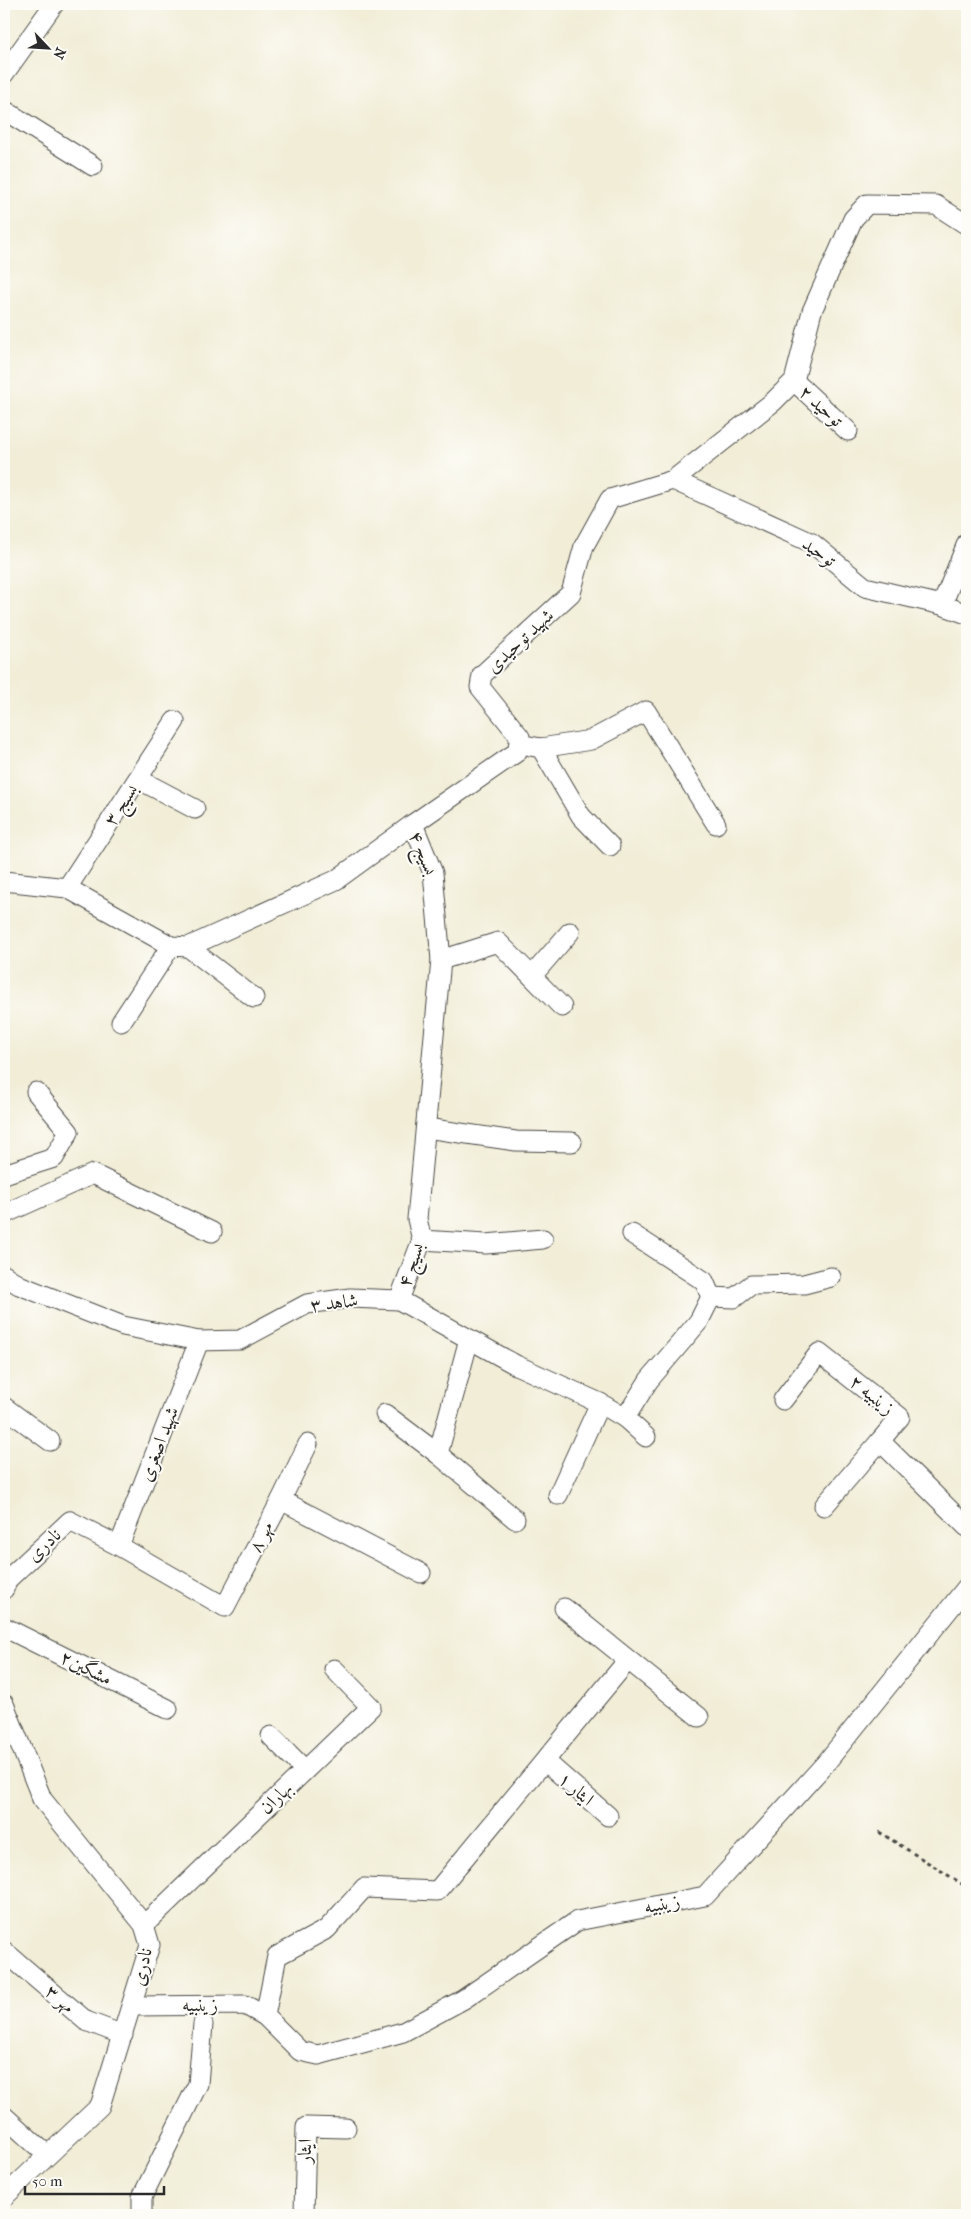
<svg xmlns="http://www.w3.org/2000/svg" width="971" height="2219" font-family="'IM FELL French Canon',Amiri,serif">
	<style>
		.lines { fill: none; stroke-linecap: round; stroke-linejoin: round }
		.minor-casing { stroke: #494845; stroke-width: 21 }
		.path { stroke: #494845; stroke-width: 3; stroke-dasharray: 4 4; stroke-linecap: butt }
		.minor { stroke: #fff; stroke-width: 19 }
		.labels { text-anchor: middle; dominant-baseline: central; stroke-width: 4; stroke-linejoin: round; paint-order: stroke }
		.street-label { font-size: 19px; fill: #2b2b2b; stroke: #fdfcf7 }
	</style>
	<rect width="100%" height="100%" fill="#fdfcf7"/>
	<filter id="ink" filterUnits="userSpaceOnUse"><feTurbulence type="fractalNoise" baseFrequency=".02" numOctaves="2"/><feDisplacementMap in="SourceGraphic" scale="10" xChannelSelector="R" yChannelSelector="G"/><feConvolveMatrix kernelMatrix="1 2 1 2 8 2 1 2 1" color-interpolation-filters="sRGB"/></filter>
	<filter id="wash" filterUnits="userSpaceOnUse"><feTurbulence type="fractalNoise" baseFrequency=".0096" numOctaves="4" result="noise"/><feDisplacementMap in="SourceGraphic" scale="20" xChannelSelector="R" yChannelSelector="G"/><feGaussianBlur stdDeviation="1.12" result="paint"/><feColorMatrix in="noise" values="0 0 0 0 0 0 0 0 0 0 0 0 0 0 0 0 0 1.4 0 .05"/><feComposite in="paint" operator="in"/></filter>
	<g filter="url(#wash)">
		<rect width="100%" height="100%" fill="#f1edd7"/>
	</g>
	<g filter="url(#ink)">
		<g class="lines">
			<defs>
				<g id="minor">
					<path d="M4,74L54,4"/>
					<path d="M4,110L93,166"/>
					<path d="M794,381L848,431"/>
					<path d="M673,480L812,543L865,587L942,605L967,614"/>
					<path d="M942,605L967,543"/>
					<path d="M530,746L541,748L581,816L610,846"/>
					<path d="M541,748L591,740L646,711L716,824"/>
					<path d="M138,779L195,809"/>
					<path d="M413,824L517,752L520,737L480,687L482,675L571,593L584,546L610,499L673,480L773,402L794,381L812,311L853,219L867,204L936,205L967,225"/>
					<path d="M4,881L67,888L171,946L188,947L336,880L413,824L433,873L441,960L417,1219L422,1240L399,1300"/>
					<path d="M67,888L175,721"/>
					<path d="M188,947L254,998"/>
					<path d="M441,960L498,942L562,1007"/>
					<path d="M532,976L570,932"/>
					<path d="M121,1022L171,946"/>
					<path d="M426,1128L516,1141L572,1142"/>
					<path d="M4,1174L54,1158L69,1132L36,1092"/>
					<path d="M4,1214L93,1174L212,1232"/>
					<path d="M422,1240L486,1244L543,1239"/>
					<path d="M4,1275L19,1285L123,1326L199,1341L240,1340L307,1304L350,1298L399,1300L516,1365L600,1403L625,1418L649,1380L699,1321L711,1297L704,1281L632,1234"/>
					<path d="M711,1297L734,1298L751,1285L804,1284L831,1277"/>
					<path d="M469,1339L438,1454L515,1519"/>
					<path d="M783,1400L819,1353L900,1417L880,1441L967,1527"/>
					<path d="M4,1407L50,1441"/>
					<path d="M385,1414L438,1454"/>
					<path d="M625,1418L646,1437"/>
					<path d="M558,1495L600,1403"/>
					<path d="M281,1500L308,1444"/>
					<path d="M824,1506L880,1441"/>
					<path d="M119,1546L199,1341"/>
					<path d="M4,1589L8,1579L70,1521L119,1546L225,1607L281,1500L421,1573"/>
					<path d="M564,1608L699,1717"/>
					<path d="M4,1627L168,1709"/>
					<path d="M4,1704L42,1799L144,1925L150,1945L100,2106L4,2197"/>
					<path d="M271,1736L305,1770"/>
					<path d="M545,1761L608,1816"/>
					<path d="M144,1925L371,1707L334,1669"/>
					<path d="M4,1951L86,2021L123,2035"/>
					<path d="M133,2006L245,2005L265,2016L300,2051L318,2055L403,2032L464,1999L577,1921L705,1896L825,1764L967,1587"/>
					<path d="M265,2016L277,1956L327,1929L364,1888L437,1891L628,1660"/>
					<path d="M4,2116L47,2155"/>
					<path d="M142,2215V2197L198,2084L203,2024"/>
					<path d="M304,2215L306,2127L346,2128"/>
				</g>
			</defs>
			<use href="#minor" class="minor-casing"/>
			<path class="path" d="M879,1832L967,1887"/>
			<use href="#minor" class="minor"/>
		</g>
	</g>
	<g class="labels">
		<g class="street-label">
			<text transform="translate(821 406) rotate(42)">توحید ۲</text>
			<text transform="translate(819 552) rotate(35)">توحید</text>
			<text transform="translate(520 641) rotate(-43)">شهید توحیدی</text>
			<text transform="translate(121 805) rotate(-57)">بسیج ۳</text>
			<text transform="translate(423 853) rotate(68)">بسیج ۴</text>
			<text transform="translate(411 1265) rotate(-71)">بسیج ۴</text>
			<text transform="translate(334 1303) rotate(-7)">شاهد ۳</text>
			<text transform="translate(872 1395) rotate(39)">زینبیه ۲</text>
			<text transform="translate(159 1444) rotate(-69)">شهید اصغری</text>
			<text transform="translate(261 1537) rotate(-63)">مهر ۸</text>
			<text transform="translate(44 1545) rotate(-43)">نادری</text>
			<text transform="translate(86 1668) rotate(26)">مشگین۲</text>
			<text transform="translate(576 1789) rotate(41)">ایثار ۱</text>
			<text transform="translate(276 1798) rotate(-44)">بهاران</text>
			<text transform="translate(662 1904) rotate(-11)">زینبیه</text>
			<text transform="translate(142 1967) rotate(-78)">نادری</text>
			<text transform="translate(60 1999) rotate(41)">مهر ۳</text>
			<text x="200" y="2005">زینبیه</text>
			<text transform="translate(305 2151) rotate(-88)">ایثار</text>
		</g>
	</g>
	<rect width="971" height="2219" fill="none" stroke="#fdfcf7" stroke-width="20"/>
	<g transform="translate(48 48) rotate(115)" stroke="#fdfcf7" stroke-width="4" paint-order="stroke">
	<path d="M0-4L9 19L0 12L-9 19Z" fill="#2b2b2b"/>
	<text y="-8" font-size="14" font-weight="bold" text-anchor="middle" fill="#2b2b2b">N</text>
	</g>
	<path d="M25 2186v8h139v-8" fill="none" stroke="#2b2b2b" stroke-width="2.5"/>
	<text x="32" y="2186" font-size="15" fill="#2b2b2b" stroke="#fdfcf7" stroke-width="4" paint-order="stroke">50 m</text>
</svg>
